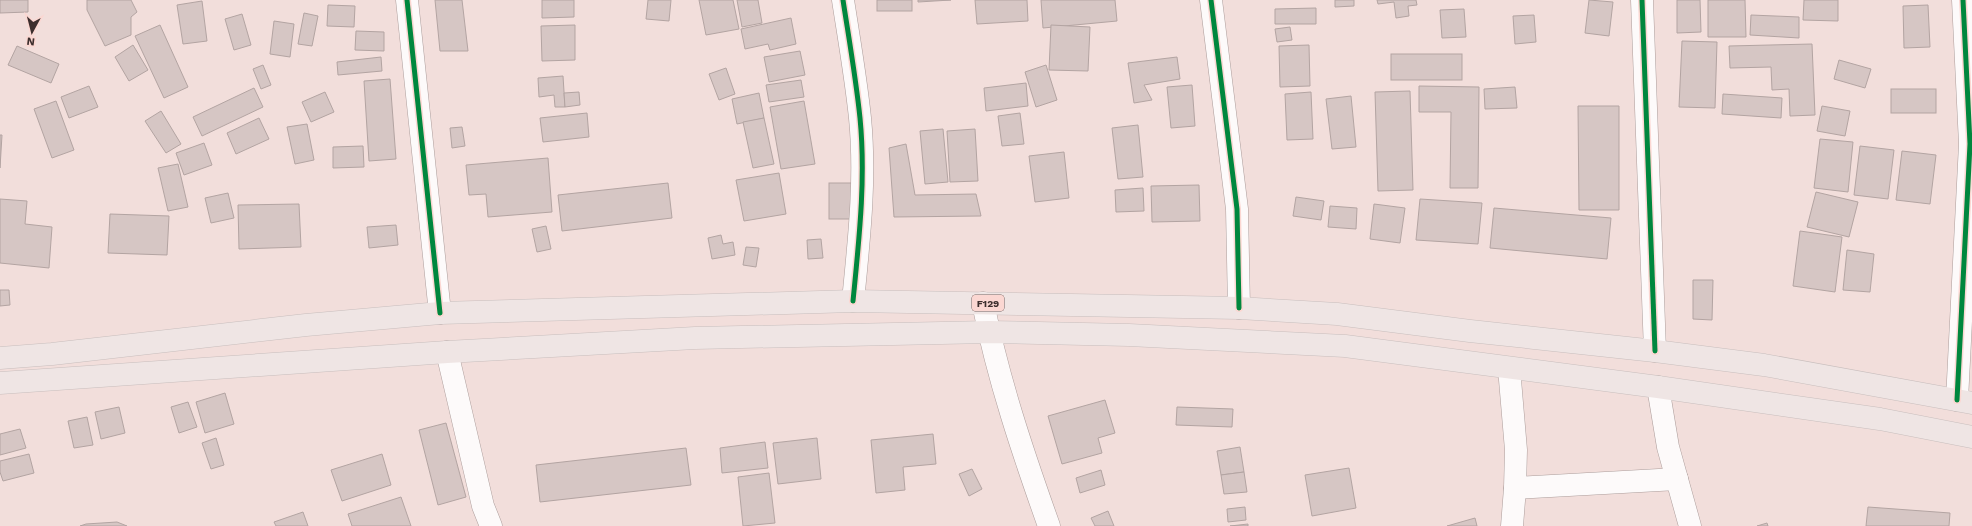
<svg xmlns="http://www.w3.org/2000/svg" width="1972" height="526" font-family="'Work Sans',sans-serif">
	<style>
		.building { fill: #d6c6c4; stroke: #b3a4a2 }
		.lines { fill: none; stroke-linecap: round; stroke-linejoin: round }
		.minor-casing { stroke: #ac9d9b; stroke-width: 23 }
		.major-casing { stroke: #c8bebd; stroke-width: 23 }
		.minor { stroke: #fdfafa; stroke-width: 22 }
		.major { stroke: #efe5e4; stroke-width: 22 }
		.cycleway-casing { stroke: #fbd7d2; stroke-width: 8 }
		.cycleway { stroke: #00873e; stroke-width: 5 }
		.labels { text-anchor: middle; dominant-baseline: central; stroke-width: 3.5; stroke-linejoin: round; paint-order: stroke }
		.shield { fill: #fbd7d2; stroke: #75615e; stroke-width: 1 }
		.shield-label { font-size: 10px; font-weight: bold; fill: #3c2e2d }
	</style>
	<rect width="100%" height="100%" fill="#f2dedb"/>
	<g class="building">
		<path d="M0,0H28V12L0,13Z"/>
		<path d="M87,0H131L137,12L131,17V35L105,46L87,10Z"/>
		<path d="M435,0H462L468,51H440Z"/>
		<path d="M542,0H574V17L542,18Z"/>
		<path d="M648,0H671L669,21L646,19Z"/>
		<path d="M699,0H733L739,29L706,35Z"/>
		<path d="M737,0H758L762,23L742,27Z"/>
		<rect x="877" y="0" width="35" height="11"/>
		<path d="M918,0H951L918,2Z"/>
		<path d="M975,0H1027L1028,21L977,24Z"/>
		<path d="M1041,0H1115L1117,21L1043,28Z"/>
		<path d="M1335,0H1354V6L1335,7Z"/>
		<path d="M1377,0H1416L1417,5L1408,6L1409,16L1396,18L1394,2L1378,4Z"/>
		<path d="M1589,0L1613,2L1609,36L1585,33Z"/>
		<path d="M1677,0H1700L1701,32L1677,33Z"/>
		<path d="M1708,0H1745L1746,37H1708Z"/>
		<path d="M1804,0H1838V21L1803,20Z"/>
		<path d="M202,1L207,41L183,44L177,5Z"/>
		<path d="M328,5L355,6L354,27L327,26Z"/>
		<path d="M1928,5L1930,47L1904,48L1903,6Z"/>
		<path d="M1316,8V24H1275V9Z"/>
		<path d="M1464,9L1466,37L1442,38L1440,10Z"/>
		<path d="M304,13L318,16L312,46L298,44Z"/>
		<path d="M242,14L251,45L234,50L225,19Z"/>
		<path d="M1534,15L1536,42L1515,44L1513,16Z"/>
		<path d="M1751,15L1799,17V38L1750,35Z"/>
		<path d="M791,18L796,44L770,50L768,44L745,49L741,29Z"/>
		<path d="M274,21L294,24L290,57L270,54Z"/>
		<path d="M160,25L188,87L164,98L135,36Z"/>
		<path d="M575,25V60L542,61L541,26Z"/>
		<path d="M1051,25L1090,27L1088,71L1049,70Z"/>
		<path d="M1290,27L1292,40L1277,42L1275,29Z"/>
		<path d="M356,31L384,32V51L355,50Z"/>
		<path d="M1682,41L1717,42L1715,108L1679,107Z"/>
		<path d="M1812,44L1815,115L1790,116L1789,89L1772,90L1771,67L1730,68L1729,46Z"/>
		<path d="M133,45L148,70L129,81L115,57Z"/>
		<path d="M1309,45L1310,86L1280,87L1279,46Z"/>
		<path d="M17,46L59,64L51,83L8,65Z"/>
		<path d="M800,51L805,75L769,82L764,57Z"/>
		<rect x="1391" y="54" width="71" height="26"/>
		<path d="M381,57L382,71L338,75L337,62Z"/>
		<path d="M1177,57L1180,79L1144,85L1152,100L1134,103L1128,63Z"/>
		<path d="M1839,60L1871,69L1865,88L1834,79Z"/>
		<path d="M263,65L271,85L261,89L253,69Z"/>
		<path d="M1046,65L1057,100L1036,107L1025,72Z"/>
		<path d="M726,68L735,94L719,100L709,74Z"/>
		<path d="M563,76L565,107H555L554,95L539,97L538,78Z"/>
		<path d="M390,79L396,159L369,161L364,81Z"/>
		<path d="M801,80L804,97L769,102L766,85Z"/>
		<path d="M1026,83L1028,106L986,111L984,88Z"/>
		<path d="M1192,85L1195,126L1171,128L1167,87Z"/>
		<path d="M89,86L98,107L69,118L61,97Z"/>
		<path d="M1419,86L1479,87L1478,188H1450L1451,112H1419Z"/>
		<path d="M1515,87L1517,108L1485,109L1484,89Z"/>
		<path d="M254,88L263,107L202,136L193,117Z"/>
		<rect x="1891" y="89" width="45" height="24"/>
		<path d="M1410,91L1413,190L1378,191L1375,92Z"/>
		<path d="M325,92L334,112L311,122L302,102Z"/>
		<path d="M579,92L580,105L565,107L564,93Z"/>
		<path d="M1311,92L1313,139L1287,140L1285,94Z"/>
		<path d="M759,93L764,118L737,124L732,99Z"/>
		<path d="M1723,94L1782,98L1781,118L1722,114Z"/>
		<path d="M1351,96L1356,147L1332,149L1326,99Z"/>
		<path d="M56,101L74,150L52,158L34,109Z"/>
		<path d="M804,101L815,164L781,169L770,107Z"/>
		<path d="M1578,106H1619V210H1579Z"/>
		<path d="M1822,106L1850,111L1845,136L1817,131Z"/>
		<path d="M161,111L181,144L166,153L145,121Z"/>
		<path d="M587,113L589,137L543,142L540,118Z"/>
		<path d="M1020,113L1024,144L1002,146L998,116Z"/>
		<path d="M259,118L269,139L236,154L227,133Z"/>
		<path d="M764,118L774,164L753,168L743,122Z"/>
		<path d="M307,124L314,160L295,164L287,127Z"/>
		<path d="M1138,125L1143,177L1118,179L1112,128Z"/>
		<path d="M462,127L465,146L452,148L450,128Z"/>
		<path d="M943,129L948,182L925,184L920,131Z"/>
		<path d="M975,129L978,181L950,182L947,131Z"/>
		<path d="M0,135H2L0,168Z"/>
		<path d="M1820,139L1853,142L1848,192L1814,188Z"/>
		<path d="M204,143L212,165L184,175L176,153Z"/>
		<path d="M906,144L915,195L976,194L981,216L894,217L889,148Z"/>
		<path d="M363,146L364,167L333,168V147Z"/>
		<path d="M1860,146L1894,150L1888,199L1854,195Z"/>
		<path d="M1902,151L1936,155L1930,204L1896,200Z"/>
		<path d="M1064,152L1069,198L1035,202L1029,156Z"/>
		<path d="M548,158L552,212L488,217L486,194L469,195L466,165Z"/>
		<path d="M178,164L188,207L168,211L158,168Z"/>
		<path d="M779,173L786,214L744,221L736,180Z"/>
		<path d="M668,183L672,218L562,231L558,195Z"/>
		<rect x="829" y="183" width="25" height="36"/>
		<path d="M1199,185L1200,221L1152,222L1151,186Z"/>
		<path d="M1143,188L1144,211L1116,212L1115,190Z"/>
		<path d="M1816,192L1858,202L1849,237L1807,227Z"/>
		<path d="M228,193L234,218L211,223L205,198Z"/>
		<path d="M1296,197L1324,201L1321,220L1293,216Z"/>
		<path d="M0,199L27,201L25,224L52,227L49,268L0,263Z"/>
		<path d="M1420,199L1482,203L1478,244L1416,240Z"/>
		<path d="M299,204L301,247L239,249L238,205Z"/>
		<path d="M1374,204L1405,208L1400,243L1370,239Z"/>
		<path d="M1330,206L1357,208L1356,229L1328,227Z"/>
		<path d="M1494,208L1611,218L1607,259L1490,248Z"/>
		<path d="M110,214L169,216L167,255L108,253Z"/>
		<path d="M396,225L398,245L369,248L367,227Z"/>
		<path d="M546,226L551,249L537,252L532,229Z"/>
		<path d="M1800,231L1842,237L1835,292L1793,286Z"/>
		<path d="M721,235L723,244L733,242L735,255L712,259L708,238Z"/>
		<path d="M821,239L823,258L808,259L807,240Z"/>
		<path d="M746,247L759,248L756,267L743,265Z"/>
		<path d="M1847,250L1874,254L1870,292L1843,290Z"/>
		<path d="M1693,280H1713L1712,320L1693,319Z"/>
		<path d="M0,290H9L10,305L0,306Z"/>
		<path d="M225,393L234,424L205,433L196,402Z"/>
		<path d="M1105,400L1115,433L1098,438L1102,453L1062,464L1048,416Z"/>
		<path d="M188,402L197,427L179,433L171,407Z"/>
		<path d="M119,407L125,433L101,439L95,412Z"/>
		<path d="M1177,407L1233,409L1232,427L1176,425Z"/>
		<path d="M87,417L93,445L74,448L68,421Z"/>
		<path d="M446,423L466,497L438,505L419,430Z"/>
		<path d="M20,429L26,448L0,455V434Z"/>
		<path d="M933,434L936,464L903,467L905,490L876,493L871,440Z"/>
		<path d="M216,438L224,465L211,469L202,443Z"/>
		<path d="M817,438L821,479L778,484L773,443Z"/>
		<path d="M765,442L768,468L722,473L720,448Z"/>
		<path d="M1240,447L1244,472L1221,475L1217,451Z"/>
		<path d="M686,448L691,485L540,502L536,465Z"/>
		<path d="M29,454L34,473L3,481L0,472V461Z"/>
		<path d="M382,454L391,485L342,501L331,470Z"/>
		<path d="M1349,468L1356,508L1312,516L1305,475Z"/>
		<path d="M972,469L982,489L969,496L959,474Z"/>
		<path d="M1101,470L1105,485L1080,493L1076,478Z"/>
		<path d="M1244,472L1247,492L1224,494L1221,475Z"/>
		<path d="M769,473L775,523L743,526L738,477Z"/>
		<path d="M401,497L411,526H352L348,514Z"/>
		<path d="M1245,507L1246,520L1228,522L1227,509Z"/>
		<path d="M1868,507L1950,513L1949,526H1866Z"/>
		<path d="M1108,511L1114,526H1095L1091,518Z"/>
		<path d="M303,512L308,526H276L274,522Z"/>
		<path d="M1475,518L1477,526H1447Z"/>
		<path d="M117,522L127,526H80L86,524Z"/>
		<path d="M1767,523L1768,526H1757Z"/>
		<path d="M1248,524V526H1230Z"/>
	</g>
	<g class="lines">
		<defs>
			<g id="minor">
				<path d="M407,0L440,313"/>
				<path d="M843,0C849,39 856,79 860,118C866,179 859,240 853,301"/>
				<path d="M1211,0L1237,209L1239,308"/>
				<path d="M1642,0L1655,351"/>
				<path d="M983,303C998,379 1023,453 1049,526"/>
				<path d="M447,352L483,506L491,526"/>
				<path d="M1509,368L1516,450L1515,488L1512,526"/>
				<path d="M1658,387L1668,447L1690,526"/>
				<path d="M1957,400L1970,144L1963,0"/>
				<path d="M1515,488L1677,479"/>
			</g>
			<g id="major">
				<path d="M0,358L52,354L306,325L440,313L853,301L1239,308L1337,314L1470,331L1655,351L1764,365L1972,403"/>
				<path d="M0,383L447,352L695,338L989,332L1129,335L1345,346L1658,387L1880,419L1972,437"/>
			</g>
		</defs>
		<use href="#minor" class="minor-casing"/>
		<use href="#major" class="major-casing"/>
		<use href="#minor" class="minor"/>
		<use href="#major" class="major"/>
		<defs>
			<g id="cycleway">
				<path d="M407,0L440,313"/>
				<path d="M843,0C849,39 856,79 860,118C866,179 859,240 853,301"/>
				<path d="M1211,0L1237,209L1239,308"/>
				<path d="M1642,0L1655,351"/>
				<path d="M1957,400L1970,144L1963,0"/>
			</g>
		</defs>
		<use href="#cycleway" class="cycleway-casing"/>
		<use href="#cycleway" class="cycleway"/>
	</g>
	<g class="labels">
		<rect class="shield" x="972" y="295" width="32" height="16" rx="3"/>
		<g class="shield-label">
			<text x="988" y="303">F129</text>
		</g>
	</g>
	<g transform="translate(32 32) rotate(187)" stroke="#fbd7d2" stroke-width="3" paint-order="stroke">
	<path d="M0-3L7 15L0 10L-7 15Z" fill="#3c2e2d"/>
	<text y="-6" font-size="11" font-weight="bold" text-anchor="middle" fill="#3c2e2d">N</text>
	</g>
</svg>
